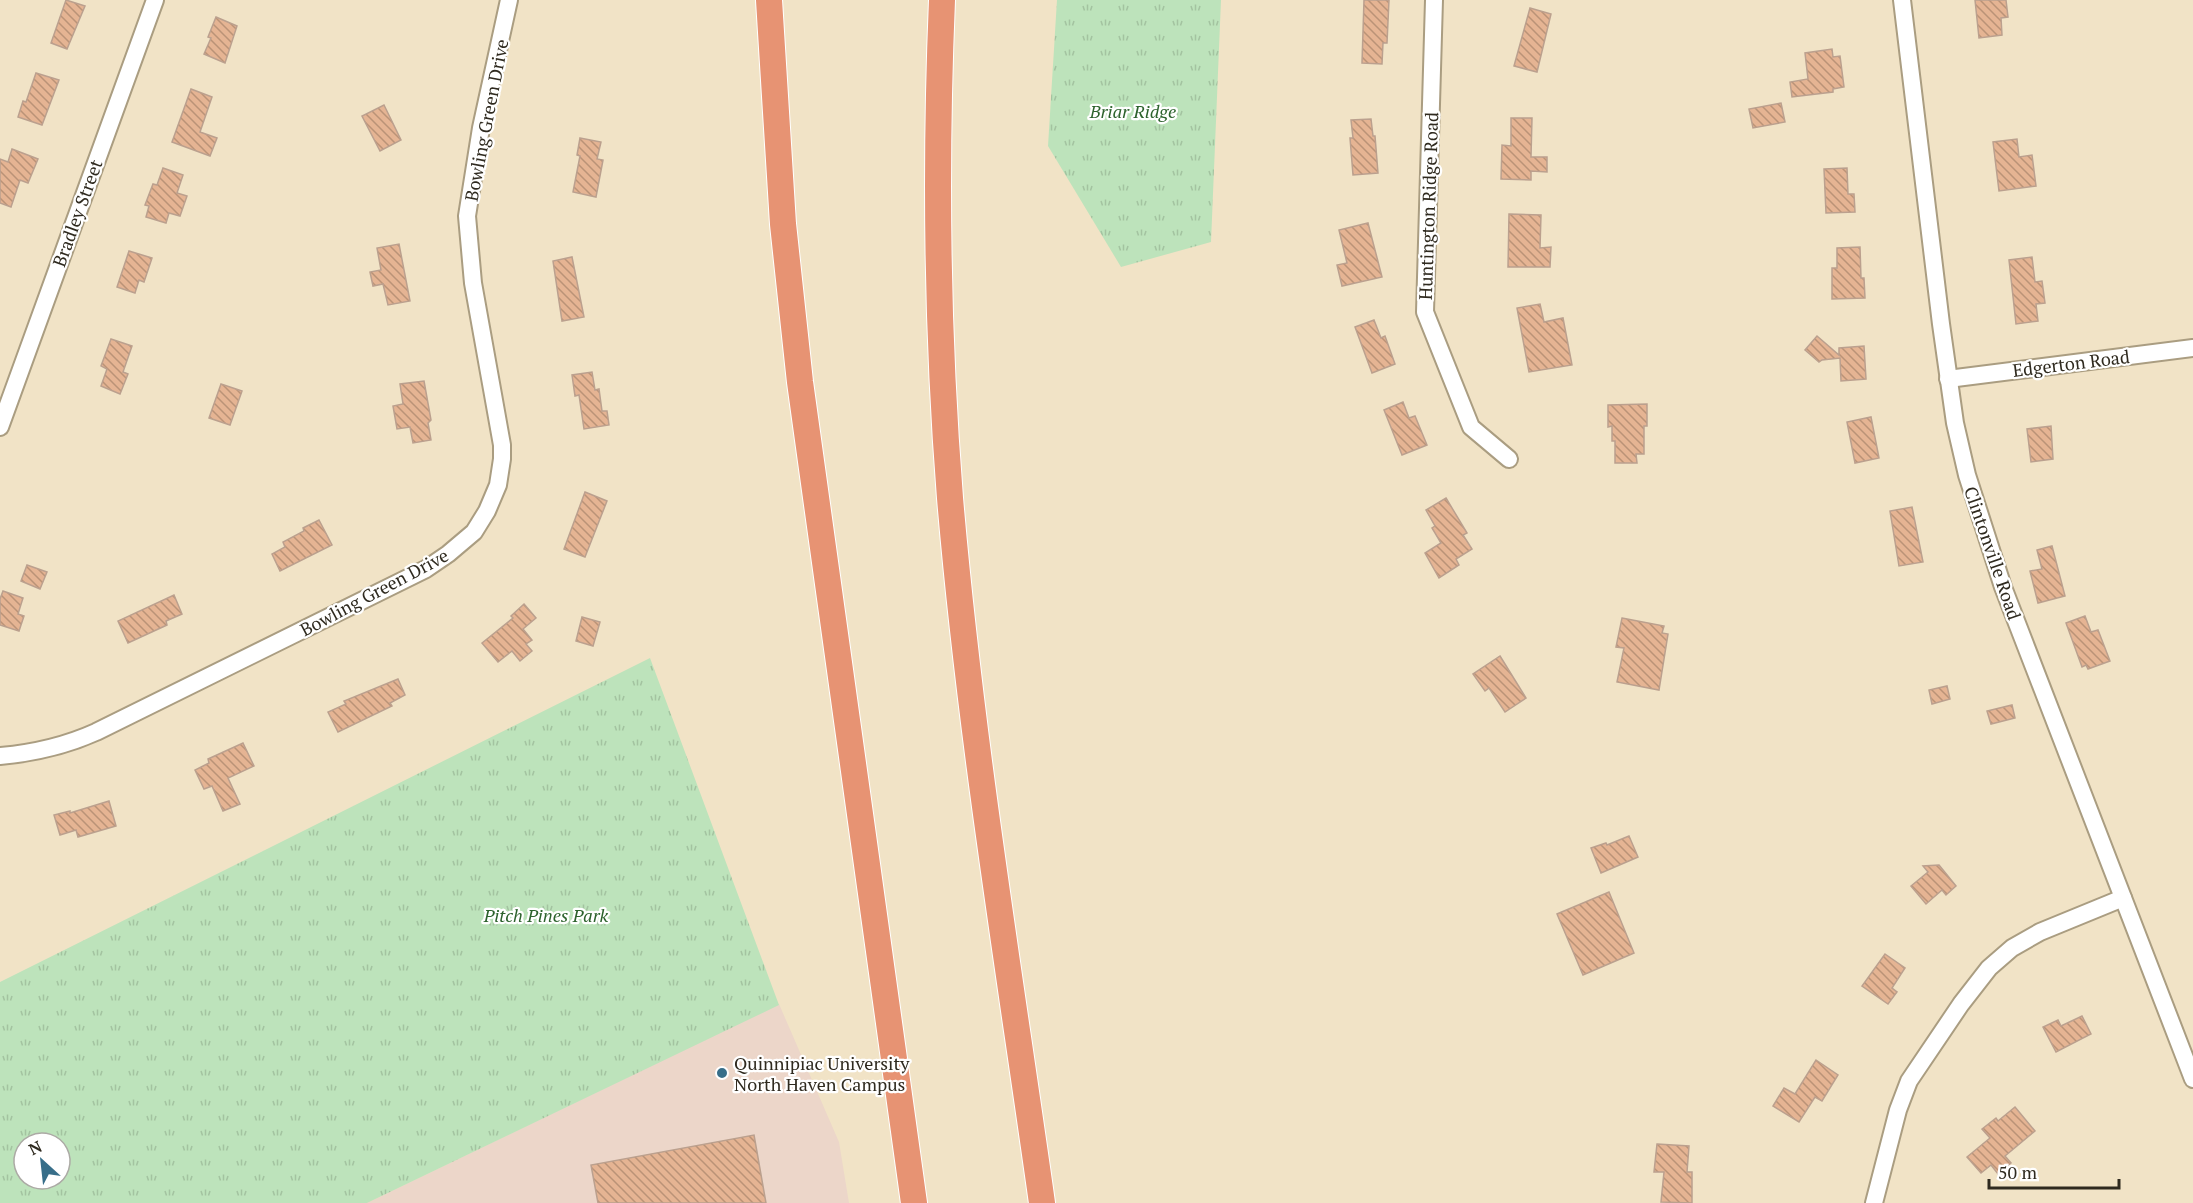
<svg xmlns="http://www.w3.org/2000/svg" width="2193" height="1203" font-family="'PT Serif',serif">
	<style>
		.education { fill: #ecd6c9 }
		.grass { fill: url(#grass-tufts); fill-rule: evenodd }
		.building { fill: url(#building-back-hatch); stroke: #bba08e; stroke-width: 1.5 }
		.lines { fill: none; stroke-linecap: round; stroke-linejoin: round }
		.minor-casing { stroke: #aa9d81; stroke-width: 20 }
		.highway-casing { stroke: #fff; stroke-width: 28 }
		.minor { stroke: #fff; stroke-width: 16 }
		.highway { stroke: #e79373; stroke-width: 26 }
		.poi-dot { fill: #376e89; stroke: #fff; stroke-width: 2 }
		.labels { text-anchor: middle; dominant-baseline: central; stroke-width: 4.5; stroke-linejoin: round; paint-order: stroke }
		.park-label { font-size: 18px; font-style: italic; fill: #2c622c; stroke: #fff }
		.street-label { font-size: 18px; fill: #2f2a1f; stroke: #fff }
		.poi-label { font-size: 18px; fill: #2f2a1f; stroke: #fff; text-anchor: start }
	</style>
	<defs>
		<pattern id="grass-tufts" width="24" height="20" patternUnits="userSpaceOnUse" patternTransform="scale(1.5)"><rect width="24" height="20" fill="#bde3bb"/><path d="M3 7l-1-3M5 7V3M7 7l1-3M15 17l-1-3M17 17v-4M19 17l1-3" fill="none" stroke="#a3c3a0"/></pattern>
		<pattern id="building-back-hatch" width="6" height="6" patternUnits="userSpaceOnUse" patternTransform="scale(1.5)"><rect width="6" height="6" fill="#e5b493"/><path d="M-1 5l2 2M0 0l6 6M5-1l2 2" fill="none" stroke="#ba9377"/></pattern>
	</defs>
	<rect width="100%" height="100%" fill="#f1e3c6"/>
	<path class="education" d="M779,1004L839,1142L849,1203H367Z"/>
	<g class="grass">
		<path d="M1057,0H1221L1211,242L1121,267L1048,146Z"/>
		<path d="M650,658L779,1005L367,1203H0V982ZM24,1143H60V1179H24Z"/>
	</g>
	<g class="building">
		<path d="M66,0L85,6L67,49L51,43Z"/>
		<path d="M1364,0H1389L1387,43H1383L1382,64L1362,63Z"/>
		<path d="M1975,0H2006L2008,17L2001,18L2002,35L1979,38Z"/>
		<path d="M1530,8L1551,14L1537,72L1514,66Z"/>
		<path d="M216,17L237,26L225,63L204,54L211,38L208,37Z"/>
		<path d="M1832,49L1833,57L1840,56L1844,87L1833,89V92L1792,97L1790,82L1808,79L1805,53Z"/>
		<path d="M36,73L59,80L42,125L18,117L23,101L26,102Z"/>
		<path d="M191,89L212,97L200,132L217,138L210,156L172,142Z"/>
		<path d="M1781,103L1785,122L1753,128L1749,109Z"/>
		<path d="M384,105L401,140L380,151L362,116Z"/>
		<path d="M1511,118H1532L1531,157H1547V172L1531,171V180L1501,179L1502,145L1511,146Z"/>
		<path d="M1371,119L1373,136H1375L1378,173L1353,175L1350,138H1353L1351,120Z"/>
		<path d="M580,138L601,142L597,159L603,160L596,197L573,192L580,156L577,155Z"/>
		<path d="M2017,139L2019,157L2032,155L2036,186L1999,191L1993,142Z"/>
		<path d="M12,149L38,159L28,183L20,180L11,207L0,203V159L8,162Z"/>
		<path d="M163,168L183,175L177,193L187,196L180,216L169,213L166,223L146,217L149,206L145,205L153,184L157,185Z"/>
		<path d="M1847,168L1848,194H1854L1855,212L1826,213L1824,169Z"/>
		<path d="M1509,214L1541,215L1540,248L1551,247L1550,267H1508Z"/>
		<path d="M1368,223L1382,277L1342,286L1337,265L1347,263L1339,230Z"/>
		<path d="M399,244L410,301L388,305L383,284L373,286L370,272L381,270L377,248Z"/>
		<path d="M1860,247L1861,278H1864L1865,298L1832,299V268H1837V248Z"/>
		<path d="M129,251L152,258L144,282L139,280L135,293L117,287Z"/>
		<path d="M572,257L584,317L562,321L553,261Z"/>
		<path d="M2032,257L2035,282L2042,281L2045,303L2036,304L2038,321L2016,324L2009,260Z"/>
		<path d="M1540,304L1544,322L1563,318L1572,365L1529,372L1517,308Z"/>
		<path d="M1374,320L1381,338L1385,336L1395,364L1372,373L1355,327Z"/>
		<path d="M1817,336L1839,355V348L1864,346L1866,379L1841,381L1840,358L1822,360L1819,362L1805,350Z"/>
		<path d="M111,339L132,346L123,372L128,374L120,394L101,386L107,369L101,366Z"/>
		<path d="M592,372L595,390L599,389L602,411H607L609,425L584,429L579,395L575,396L572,375Z"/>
		<path d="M424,381L431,420L428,423L431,440L413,443L410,427L397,429L393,406L403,404L400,384Z"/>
		<path d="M221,384L242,391L230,425L209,418Z"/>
		<path d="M1403,402L1409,418L1415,416L1427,445L1402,455L1384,410Z"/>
		<path d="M1647,404V426H1644V454H1636L1637,463H1615V441H1612V426L1608,427V405Z"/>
		<path d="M1871,417L1879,458L1855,463L1847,422Z"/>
		<path d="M2051,426L2053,459L2031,462L2027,429Z"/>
		<path d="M585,492L607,501L585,557L564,549Z"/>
		<path d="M1446,498L1467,533L1463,535L1472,549L1456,559L1459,565L1439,578L1425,553L1441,543L1432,528L1435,526L1426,510Z"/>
		<path d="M1912,507L1923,562L1899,566L1890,511Z"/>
		<path d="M319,520L332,545L280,571L272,554L285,547L283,542L304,531L303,528Z"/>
		<path d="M2052,546L2065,596L2038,603L2030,571L2042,569L2037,550Z"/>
		<path d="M27,565L47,572L40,589L21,581Z"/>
		<path d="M3,591L23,598L18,614L24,616L19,631L0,625V599Z"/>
		<path d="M174,595L182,614L166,621L167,625L128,643L118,621Z"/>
		<path d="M524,604L536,618L523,629L532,640L526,644L532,651L520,661L512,651L498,662L482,643L513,618L511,616Z"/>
		<path d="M2085,616L2091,632L2098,630L2110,661L2088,669L2086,665L2082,667L2066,623Z"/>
		<path d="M582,617L600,622L593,646L576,641Z"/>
		<path d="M1622,618L1664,626L1662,633L1668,634L1659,690L1617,682L1624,648L1616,647Z"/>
		<path d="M1500,656L1526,698L1505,712L1489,688L1485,691L1473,674Z"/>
		<path d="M398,679L405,695L390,703L392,706L338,732L328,712L346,704L344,701Z"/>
		<path d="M1947,686L1950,699L1932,704L1929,690Z"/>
		<path d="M2012,705L2015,718L1991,724L1987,711Z"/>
		<path d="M243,743L254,766L228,778L240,804L223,811L212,786L204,789L195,770L209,763L208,759Z"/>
		<path d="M109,801L116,826L78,837L76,830L60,835L54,815L70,811V813Z"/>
		<path d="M1629,836L1638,857L1601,873L1591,848L1606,843L1607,845Z"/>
		<path d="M1939,865L1956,886L1946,895L1942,890L1926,904L1911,886L1928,872L1923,866Z"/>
		<path d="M1609,892L1634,953L1583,975L1557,914Z"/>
		<path d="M1885,954L1905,968L1892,988L1897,992L1888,1004L1862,986Z"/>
		<path d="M2082,1016L2091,1034L2056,1052L2043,1027L2058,1020L2061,1026Z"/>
		<path d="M1816,1060L1838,1075L1822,1101L1815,1097L1799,1122L1773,1106L1784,1088L1795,1094Z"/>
		<path d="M2015,1107L2035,1131L2005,1156L2011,1163L1998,1174L1991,1165L1981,1173L1967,1157L1990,1138L1982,1129L1996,1118L1998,1121Z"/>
		<path d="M754,1135L766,1203H598L591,1165Z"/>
		<path d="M1657,1144L1689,1146L1687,1172H1692V1203L1661,1202L1664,1172H1654Z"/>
	</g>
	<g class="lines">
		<defs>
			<g id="minor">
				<path d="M1434,0L1425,312L1471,427L1509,459"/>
				<path d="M1902,0L1941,324L1955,423L1967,475L2003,587L2193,1079"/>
				<path d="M1948,379L2193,348"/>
				<path d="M0,427L155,0"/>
				<path d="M0,756C34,753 65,746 96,732L426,569L448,554L474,532L487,511L498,485L502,459V445L492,389L473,283L467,216L481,128L509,0"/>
				<path d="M1874,1203L1898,1110L1909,1081L1961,1004L1989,968L2012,948L2040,932L2123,898"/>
			</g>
			<g id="highway">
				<path d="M769,0L783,224L800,382L914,1203"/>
				<path d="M942,0C935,166 937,333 950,498C970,734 1009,969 1042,1203"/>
			</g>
		</defs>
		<use href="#minor" class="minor-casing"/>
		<use href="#highway" class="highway-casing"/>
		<use href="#minor" class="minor"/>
		<use href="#highway" class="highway"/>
	</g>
	<circle class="poi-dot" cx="722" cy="1073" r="6"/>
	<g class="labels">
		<g class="park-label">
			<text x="1133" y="111">Briar Ridge</text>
			<text x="546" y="915">Pitch Pines Park</text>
		</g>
		<g class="street-label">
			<text transform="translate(486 120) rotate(-79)">Bowling Green Drive</text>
			<text transform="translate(1428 206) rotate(-88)">Huntington Ridge Road</text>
			<text transform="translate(77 213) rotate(-70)">Bradley Street</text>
			<text transform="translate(2071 363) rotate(-7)">Edgerton Road</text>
			<text transform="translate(1993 553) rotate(71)">Clintonville Road</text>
			<text transform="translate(374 592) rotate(-28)">Bowling Green Drive</text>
		</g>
		<g class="poi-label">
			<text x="734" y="1063">Quinnipiac University<tspan x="734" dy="21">North Haven Campus</tspan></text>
		</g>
	</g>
	<g transform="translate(42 1161) rotate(333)"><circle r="28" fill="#ffffff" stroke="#acaaa5" stroke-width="1.5"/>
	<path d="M0-4.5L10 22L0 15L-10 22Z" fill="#376e89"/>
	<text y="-9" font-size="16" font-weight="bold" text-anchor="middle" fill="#2f2a1f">N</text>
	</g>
	<path d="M1989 1179v9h130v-9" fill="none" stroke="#2f2a1f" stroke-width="3"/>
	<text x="1998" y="1179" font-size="18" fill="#2f2a1f" stroke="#ffffff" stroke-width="4.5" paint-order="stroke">50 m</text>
</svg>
